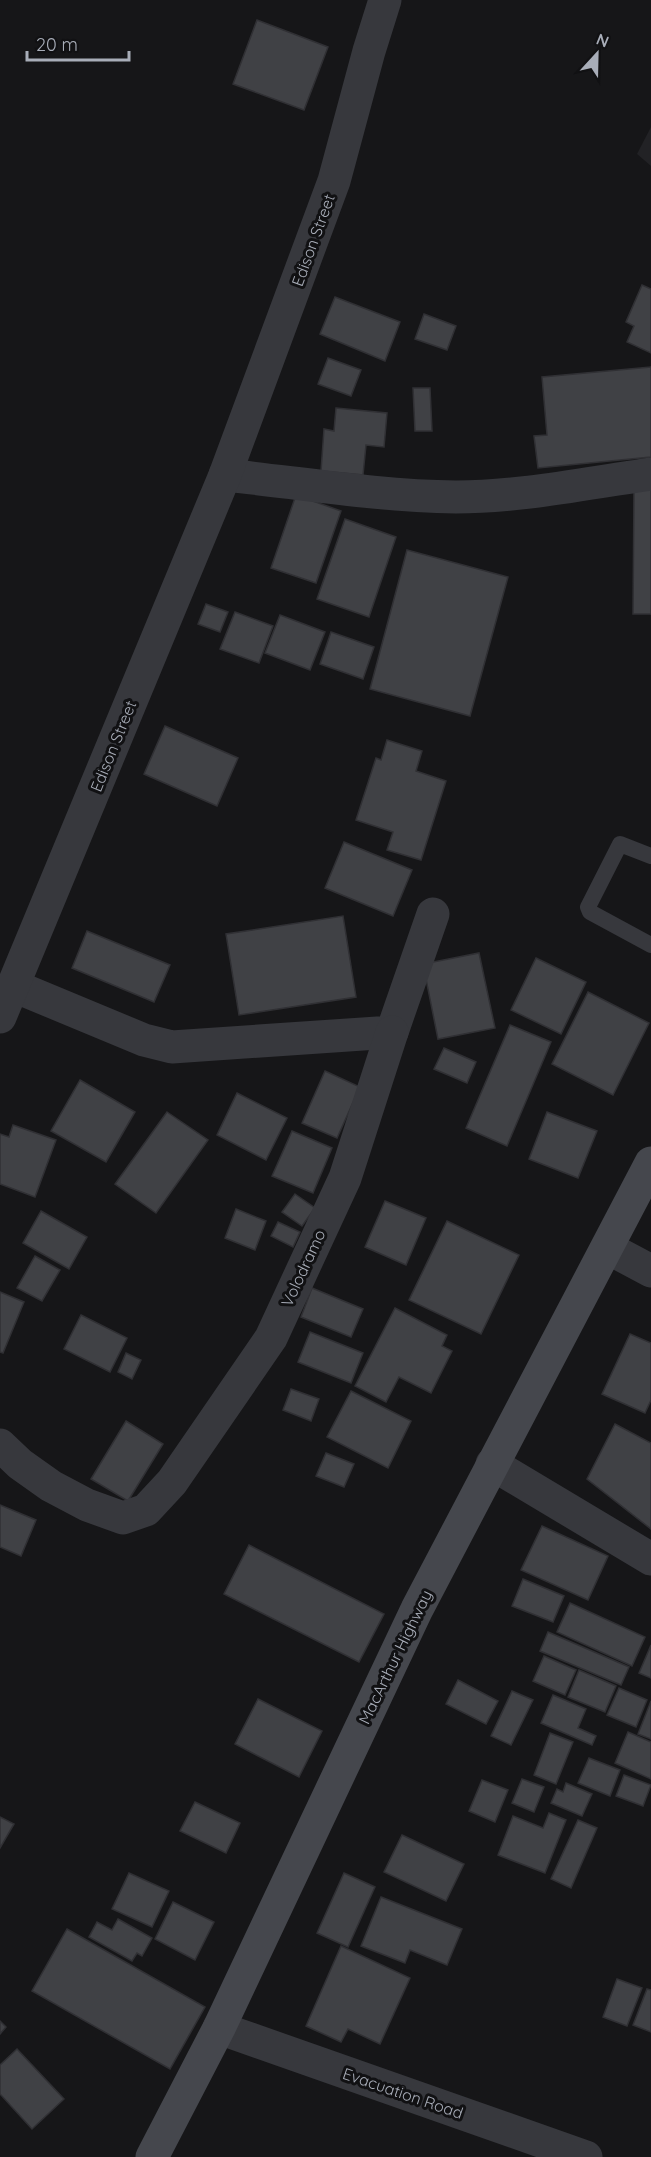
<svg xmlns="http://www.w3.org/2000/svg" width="651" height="2157" font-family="Quicksand,sans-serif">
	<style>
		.built { fill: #222225 }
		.building { fill: #404145; stroke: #303034; stroke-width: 1.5 }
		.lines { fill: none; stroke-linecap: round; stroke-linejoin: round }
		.lane { stroke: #37383d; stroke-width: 16 }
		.street { stroke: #37383d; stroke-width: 33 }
		.secondary { stroke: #45474d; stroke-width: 33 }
		.labels { text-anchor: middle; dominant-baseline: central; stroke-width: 6; stroke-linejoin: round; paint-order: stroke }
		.street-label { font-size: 16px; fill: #a8adb8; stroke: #111113 }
	</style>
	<rect width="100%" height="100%" fill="#161618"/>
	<path class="built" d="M651,127V166L637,154Z"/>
	<g class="building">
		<path d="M257,20L328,47L304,110L233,84Z"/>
		<path d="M642,285L651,289V353L627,342L634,326L626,322Z"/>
		<path d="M335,297L400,322L385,361L320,334Z"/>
		<path d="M424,314L456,326L447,350L415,339Z"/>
		<path d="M328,358L361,370L351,396L318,384Z"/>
		<path d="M651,367V457L538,468L534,436L547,435L542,377Z"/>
		<path d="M413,388H430L432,431H415Z"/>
		<path d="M336,408L387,413L384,447L366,445L363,475L321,471L324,429L334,431Z"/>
		<path d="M634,488H651V614H633Z"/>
		<path d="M296,495L341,511L316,583L271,568Z"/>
		<path d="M345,519L396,537L369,617L317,599Z"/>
		<path d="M407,550L508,577L470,716L370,689Z"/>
		<path d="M206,604L228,612L220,632L198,624Z"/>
		<path d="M235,612L273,626L259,663L220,649Z"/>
		<path d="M280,615L325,632L310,670L265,653Z"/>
		<path d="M331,632L374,647L363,679L320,664Z"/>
		<path d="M165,726L238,758L217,806L144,774Z"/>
		<path d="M387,740L422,751L416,771L446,781L421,860L387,850L393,832L356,820L376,758L381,760Z"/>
		<path d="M344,842L412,870L393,916L325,888Z"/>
		<path d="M343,916L356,997L239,1015L226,934Z"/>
		<path d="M87,931L170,965L154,1002L72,968Z"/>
		<path d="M479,953L495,1028L438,1039L423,964Z"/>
		<path d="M536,958L586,982L561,1034L511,1010Z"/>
		<path d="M588,992L649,1023L613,1095L552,1064Z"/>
		<path d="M510,1025L551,1042L507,1146L466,1128Z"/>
		<path d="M444,1048L476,1062L467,1083L434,1069Z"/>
		<path d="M325,1071L360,1087L337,1138L302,1123Z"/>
		<path d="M80,1080L135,1112L106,1162L51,1131Z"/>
		<path d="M237,1093L287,1118L266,1160L217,1135Z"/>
		<path d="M167,1112L208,1140L156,1213L115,1184Z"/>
		<path d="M547,1112L597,1131L578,1178L529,1159Z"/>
		<path d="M13,1125L56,1140L35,1197L0,1184V1134L9,1137Z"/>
		<path d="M292,1131L332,1148L313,1193L272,1176Z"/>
		<path d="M295,1194L315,1208L302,1226L282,1212Z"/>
		<path d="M385,1201L426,1218L406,1265L365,1247Z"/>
		<path d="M236,1209L266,1221L255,1250L225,1238Z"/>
		<path d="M41,1211L87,1237L69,1269L23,1243Z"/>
		<path d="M447,1221L519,1255L481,1334L409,1300Z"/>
		<path d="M278,1222L300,1232L293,1247L271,1236Z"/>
		<path d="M35,1256L60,1270L42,1301L17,1288Z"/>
		<path d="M312,1288L363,1309L351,1337L301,1317Z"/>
		<path d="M0,1292L24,1302L3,1353L0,1352Z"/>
		<path d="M395,1308L447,1335L442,1346L452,1351L431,1393L399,1377L386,1402L355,1386Z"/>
		<path d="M81,1315L127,1338L110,1372L64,1349Z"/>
		<path d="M310,1332L363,1353L351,1383L298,1362Z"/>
		<path d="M630,1334L651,1343V1400L645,1413L602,1394Z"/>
		<path d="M126,1353L141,1360L132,1379L118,1372Z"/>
		<path d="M291,1389L319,1399L311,1421L283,1410Z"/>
		<path d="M351,1391L411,1421L388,1468L327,1437Z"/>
		<path d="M126,1421L163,1444L128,1501L91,1479Z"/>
		<path d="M615,1424L651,1443V1529L587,1479Z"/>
		<path d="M326,1453L354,1464L344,1487L316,1476Z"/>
		<path d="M0,1505L36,1520L21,1556L0,1547Z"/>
		<path d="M542,1526L608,1556L588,1600L521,1570Z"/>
		<path d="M249,1545L384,1614L359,1662L224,1594Z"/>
		<path d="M523,1579L564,1596L553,1622L512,1606Z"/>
		<path d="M570,1603L645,1637L632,1666L557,1632Z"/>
		<path d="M548,1632L629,1667L621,1685L540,1651Z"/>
		<path d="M651,1645V1678L639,1673Z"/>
		<path d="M544,1656L576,1670L565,1695L533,1681Z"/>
		<path d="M579,1670L616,1686L605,1712L568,1697Z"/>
		<path d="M458,1680L498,1701L486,1724L446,1704Z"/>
		<path d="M619,1688L647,1700L636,1727L607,1715Z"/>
		<path d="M512,1691L533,1700L511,1745L491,1736Z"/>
		<path d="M553,1695L586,1709L578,1728L596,1736L592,1745L541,1723Z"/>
		<path d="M258,1699L322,1731L299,1777L235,1744Z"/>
		<path d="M651,1701V1739L638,1734Z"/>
		<path d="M628,1732L651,1742V1779L615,1763Z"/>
		<path d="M550,1733L573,1742L556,1784L534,1775Z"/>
		<path d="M589,1758L620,1770L610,1796L578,1783Z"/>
		<path d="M624,1775L651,1785L643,1806L616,1796Z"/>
		<path d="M522,1779L544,1787L534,1812L512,1803Z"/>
		<path d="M482,1780L508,1790L495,1822L469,1811Z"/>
		<path d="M566,1783L592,1794L582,1816L551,1803L557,1789L563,1792Z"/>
		<path d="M195,1802L240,1823L226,1853L180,1831Z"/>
		<path d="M549,1813L566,1820L545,1873L498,1855L513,1816L543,1828Z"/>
		<path d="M0,1817L14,1824L0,1848Z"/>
		<path d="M578,1820L597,1828L571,1888L551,1879Z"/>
		<path d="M402,1835L464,1864L446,1901L384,1872Z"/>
		<path d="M129,1873L169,1891L152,1927L112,1909Z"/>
		<path d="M344,1873L375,1887L348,1947L317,1933Z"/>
		<path d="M381,1897L462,1929L447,1965L410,1950L405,1963L361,1946Z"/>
		<path d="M173,1902L214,1922L195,1960L155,1939Z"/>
		<path d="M118,1919L152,1938L142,1956L137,1953L132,1961L89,1937L97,1922L112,1930Z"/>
		<path d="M67,1929L205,2007L170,2069L32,1991Z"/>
		<path d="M341,1946L410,1978L380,2044L348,2029L341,2042L306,2026Z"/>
		<path d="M617,1979L642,1988L627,2026L603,2017Z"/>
		<path d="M647,1989L651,1990V2032L633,2025Z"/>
		<path d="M0,2021L6,2027L0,2034Z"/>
		<path d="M17,2049L64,2099L32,2129L0,2094V2065Z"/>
	</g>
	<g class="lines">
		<path class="lane" d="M651,856L620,844L588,907L590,912L651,945"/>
		<g class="street">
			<path d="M225,475C301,483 379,496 456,497C521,497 587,483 651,474"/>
			<path d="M14,986L144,1040L172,1047L392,1032L433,914"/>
			<path d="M0,1017L225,475L334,181L369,51L385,0"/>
			<path d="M608,1248L651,1271"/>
			<path d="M0,1445L20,1464L51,1486L87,1505L123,1518L146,1510L172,1482L271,1338L345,1178L392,1032"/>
			<path d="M492,1464L651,1559"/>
			<path d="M219,2028L586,2157"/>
		</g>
		<path class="secondary" d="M152,2157L219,2028L417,1609L651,1163"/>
	</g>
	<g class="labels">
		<g class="street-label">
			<text transform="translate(313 240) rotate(-70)">Edison Street</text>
			<text transform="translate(113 746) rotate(-68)">Edison Street</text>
			<text transform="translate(303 1268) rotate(-65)">Volodramo</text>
			<text transform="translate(395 1657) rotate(-64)">MacArthur Highway</text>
			<text transform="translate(403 2093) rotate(19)">Evacuation Road</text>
		</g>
	</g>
	<g transform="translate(597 54) rotate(22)" stroke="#111113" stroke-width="4.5" paint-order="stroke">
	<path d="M0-4.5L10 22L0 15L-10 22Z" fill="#a8adb8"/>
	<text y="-9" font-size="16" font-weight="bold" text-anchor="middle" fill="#a8adb8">N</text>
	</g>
	<path d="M27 51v9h102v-9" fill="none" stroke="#a8adb8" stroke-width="3"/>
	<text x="36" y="51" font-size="18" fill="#a8adb8" stroke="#111113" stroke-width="4.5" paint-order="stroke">20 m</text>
</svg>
